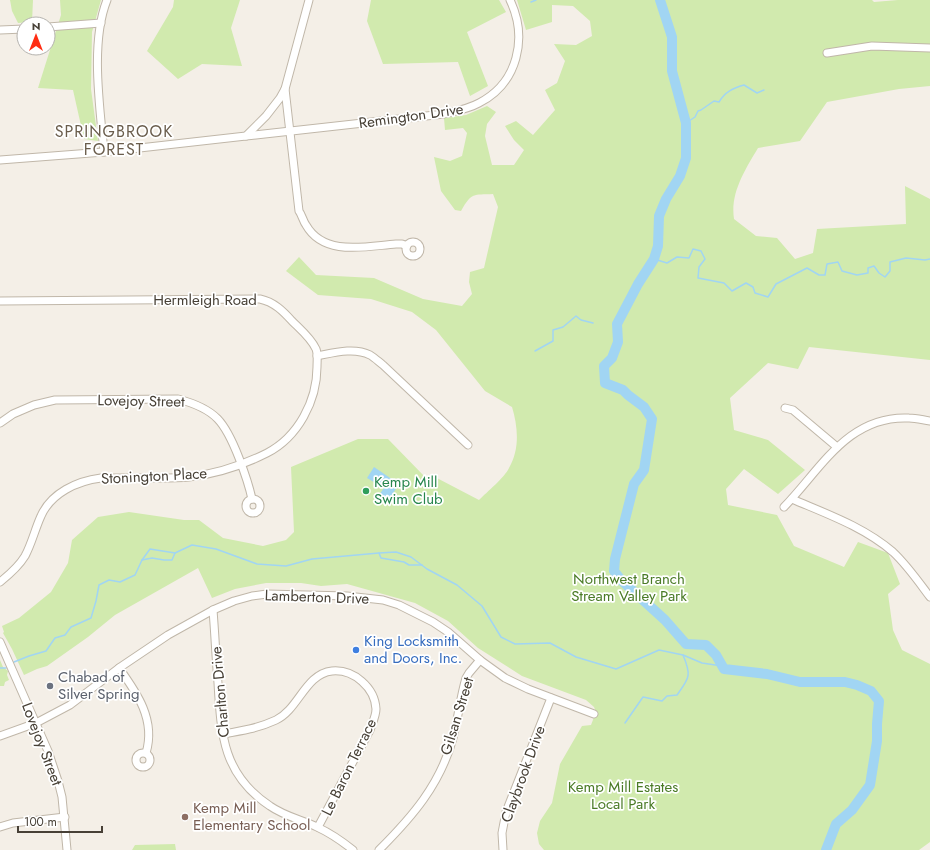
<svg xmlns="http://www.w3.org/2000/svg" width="930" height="850" font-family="Jost,sans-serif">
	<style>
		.green { fill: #d1eaae }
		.water { fill: #a1d5f3 }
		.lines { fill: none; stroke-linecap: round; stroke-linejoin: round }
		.stream { stroke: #a1d5f3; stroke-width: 1.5 }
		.river { stroke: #a1d5f3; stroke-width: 10 }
		.minor-casing { stroke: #c0b7a9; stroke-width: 9 }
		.minor { stroke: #fff; stroke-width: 7 }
		.leisure-dot { fill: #2e9e5b; stroke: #fff; stroke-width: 1.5 }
		.shop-dot { fill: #3f7fe0; stroke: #fff; stroke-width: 1.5 }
		.worship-dot { fill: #6b7280; stroke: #fff; stroke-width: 1.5 }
		.education-dot { fill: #8d6e63; stroke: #fff; stroke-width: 1.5 }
		.labels { text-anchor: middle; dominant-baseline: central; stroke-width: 3.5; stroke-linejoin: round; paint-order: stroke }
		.street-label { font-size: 15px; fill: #474036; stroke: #fff }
		.leisure-label { font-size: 15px; fill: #27864d; stroke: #fff; text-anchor: start }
		.park-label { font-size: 15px; fill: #4a7b26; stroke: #fff }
		.shop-label { font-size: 15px; fill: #366cbe; stroke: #fff; text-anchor: start }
		.worship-label { font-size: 15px; fill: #5b616d; stroke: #fff; text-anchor: start }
		.education-label { font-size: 15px; fill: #785e54; stroke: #fff; text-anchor: start }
		.neighbourhood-label { font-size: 16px; letter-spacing: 1px; fill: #6a5d4c; stroke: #fff }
	</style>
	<rect width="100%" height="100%" fill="#f4efe7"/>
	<g class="green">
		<path d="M10,0H33L32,22L18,23L12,11Z"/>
		<path d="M60,0H101L92,32L91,89L98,141L84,139L73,90L38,88L61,15Z"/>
		<path d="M174,0H240L231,28L242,66L202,64L178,79L147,51L173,7Z"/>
		<path d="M371,0H499L506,12L467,32L488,86L470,96L458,62L383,64L367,21Z"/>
		<path d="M517,0H872L874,2L898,0H930V86L899,89L827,102L800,141L758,148C745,170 730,193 734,219L756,236L777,238L795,259L813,253L817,229L906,224L905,186L930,199V360L809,347L798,369L768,363L730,398L734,430L768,440L805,470L778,494L744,469L726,489L728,505L777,515L794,546L844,567L858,542L888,553L900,584L888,594L893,630L902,650L930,664V842L919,850H544L539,844L537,833L540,821L552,803L560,764L582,726L591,725L596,712L594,707L586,700L522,676L478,648L448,621L415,603L347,584L321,586L301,583H266L235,589L212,598L198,568L115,615L88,637L47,666L37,669L24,675L12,649L3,633L4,632L2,626L19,618L51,592L68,563L72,540L98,517L129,512L184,520H199L223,538L263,546L286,540L294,532L291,467L358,439H388L426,478L433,476L479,500C487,492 505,477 509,468C520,449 518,427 512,407L485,391L436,330L412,312L371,299L318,295L286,271L299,257L316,275L374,278L423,299L462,306L472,294L469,282L470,272L484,268L498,207L493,194C473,195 472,192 461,211L455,210L441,191L434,157L450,161L462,156L467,133L463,128L445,130L444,118L466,115L487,106L496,112L487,124L485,136L492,165H514L524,150L514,140L505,126L516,121L533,135L555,110L545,90L557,83L565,61L554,44L576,45L592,36L590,21L573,6L552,5V22L526,30Z"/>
		<path d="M0,660L3,667L8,671L7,675L9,680L5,682L4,686H0Z"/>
		<path d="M175,844L176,850H132L135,845Z"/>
	</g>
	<path class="water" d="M374,467L399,484L388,501L379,495L384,488L367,478Z"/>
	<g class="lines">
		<g class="stream">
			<path d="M531,2L536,0"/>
			<path d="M686,123L695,117L698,111L701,110L714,101L719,102C725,92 733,88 744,85L757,93L764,90"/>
			<path d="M654,259L667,263L677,257L689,258L693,249L701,251L705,259L699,267L698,278L724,283L732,291L746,283L753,287L755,293L768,297L776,284L807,268L819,275H825L827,264L838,262L842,271L857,275L868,273V268L874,266L879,273L885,277L890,271V262L906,258L925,260L930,259"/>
			<path d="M535,351L553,341V330L563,327L576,316L581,320L593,323"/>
			<path d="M379,553L381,558L404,562L409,565H422"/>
			<path d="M142,560L152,558L164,560H172L175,553"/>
			<path d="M14,662L29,656L46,651L55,638L65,635L71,627L91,618L96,601L99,585L109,580L120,582L135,575L142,560L150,549L175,553L192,545L216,549L257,564L286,566L312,559L379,553L396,552L411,557L427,569L457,585L482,606L501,637L515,644L550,643L576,657L616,669L659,650L683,655L702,663L722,666"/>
			<path d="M0,668H6"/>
			<path d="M625,723L643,697L662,701L667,696L677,695C689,678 692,676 683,655"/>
		</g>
		<path class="river" d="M660,0L672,37V71L686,123V158L680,176L666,199L659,216L658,246L654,259L638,284L617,324L618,342L612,358L604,366L605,383L623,390L628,395L644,407L652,419L644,470L634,484L615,559L614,571L621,580L665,620L686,644L706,645L716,655L724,669L767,674L800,682H845L857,685L871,691L879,701L877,724V741L870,785L852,810L836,824L826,850"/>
		<defs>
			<g id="minor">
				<path d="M309,0L285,89L299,211C302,215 303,221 306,225C324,257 367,246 396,244H402L407,246"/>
				<path d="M48,27L101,23"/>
				<path d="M0,30L24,29"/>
				<path d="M827,53L872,46L930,48"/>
				<path d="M246,136L444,114C456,111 468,109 479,103C518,83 528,38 510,0"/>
				<path d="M104,152C100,107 90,43 107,0"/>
				<path d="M0,160L104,152L246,136L266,116L280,98L285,89"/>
				<circle cx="413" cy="249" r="7"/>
				<path d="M0,301L260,299C274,302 283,311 292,321C300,329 311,338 316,349C318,354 317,361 317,367C317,401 298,437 267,453C243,465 216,474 189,477C179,478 169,478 159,478C139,478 120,478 101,478C77,481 51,493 41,516C35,529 32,543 25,556C19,566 10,574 0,582"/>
				<path d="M317,356C333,353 354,347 370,355C375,358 379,362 383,365L468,445"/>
				<path d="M785,408L793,410L837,447"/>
				<path d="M0,423L13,414L34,405L55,400L178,399C216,409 225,422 239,458C244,471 249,485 252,499"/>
				<circle cx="253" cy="506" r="7"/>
				<path d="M792,499C827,514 864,527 893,552C907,565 918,581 930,597"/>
				<path d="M784,507C821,469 848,415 909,418C916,418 923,420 930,421"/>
				<path d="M213,610C215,635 216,659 218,683C221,735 223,775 270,806C284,816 302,820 317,827C330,833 343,842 353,850"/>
				<path d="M0,642L48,751L58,781L62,797L67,850"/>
				<path d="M119,668C137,693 156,720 146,753"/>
				<path d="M223,734C241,731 259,728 276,720C299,709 305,674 332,671C354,669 375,688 376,709C376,716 372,724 370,730L318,827"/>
				<path d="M0,736L36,723L70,705L119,668L168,635L213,610L234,601L252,596L267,594L347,596L383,600L399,605L433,622L448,632L480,660L505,678L528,689L594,714"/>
				<circle cx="143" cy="760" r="7"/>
				<path d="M0,827L13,823L65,817"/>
				<path d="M379,850C412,817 440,785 453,738C458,719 460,698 466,678L469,673L480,660"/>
				<path d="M503,850L502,833L506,812L551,698"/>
			</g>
		</defs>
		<use href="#minor" class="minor-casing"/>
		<use href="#minor" class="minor"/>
	</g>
	<circle class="leisure-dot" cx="366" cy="491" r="4"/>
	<circle class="shop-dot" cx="356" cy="650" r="4"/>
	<circle class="worship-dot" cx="50" cy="686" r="4"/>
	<circle class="education-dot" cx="185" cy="817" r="4"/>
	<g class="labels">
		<g class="street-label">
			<text transform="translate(411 116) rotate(-8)">Remington Drive</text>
			<text x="205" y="300">Hermleigh Road</text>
			<text transform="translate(141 401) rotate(1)">Lovejoy Street</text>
			<text transform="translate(154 476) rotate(-3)">Stonington Place</text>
			<text transform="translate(317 597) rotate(2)">Lamberton Drive</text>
			<text transform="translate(220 692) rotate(-95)">Charlton Drive</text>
			<text transform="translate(457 716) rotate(-73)">Gilsan Street</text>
			<text transform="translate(42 744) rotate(69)">Lovejoy Street</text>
			<text transform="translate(349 767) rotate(-64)">Le Baron Terrace</text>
			<text transform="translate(523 774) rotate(-70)">Claybrook Drive</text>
		</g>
		<g class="leisure-label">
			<text x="374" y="482">Kemp Mill<tspan x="374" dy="17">Swim Club</tspan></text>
		</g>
		<g class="park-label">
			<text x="629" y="579">Northwest Branch<tspan x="629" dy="17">Stream Valley Park</tspan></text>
			<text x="623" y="787">Kemp Mill Estates<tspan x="623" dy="17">Local Park</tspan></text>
		</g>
		<g class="shop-label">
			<text x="364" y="641">King Locksmith<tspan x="364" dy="17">and Doors, Inc.</tspan></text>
		</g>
		<g class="worship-label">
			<text x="58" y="677">Chabad of<tspan x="58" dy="17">Silver Spring</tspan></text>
		</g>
		<g class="education-label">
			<text x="193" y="808">Kemp Mill<tspan x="193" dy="17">Elementary School</tspan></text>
		</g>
		<g class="neighbourhood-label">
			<text x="114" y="131">SPRINGBROOK<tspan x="114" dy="18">FOREST</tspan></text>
		</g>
	</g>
	<g transform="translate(36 36)"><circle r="19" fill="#ffffff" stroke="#b5b3af"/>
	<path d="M0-3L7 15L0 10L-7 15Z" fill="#ff2d13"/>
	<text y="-6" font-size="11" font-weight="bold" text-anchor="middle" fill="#474036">N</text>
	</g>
	<path d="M18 826v6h84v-6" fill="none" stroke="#474036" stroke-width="2"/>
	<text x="24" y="826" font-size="12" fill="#474036" stroke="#ffffff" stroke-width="3" paint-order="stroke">100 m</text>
</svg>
